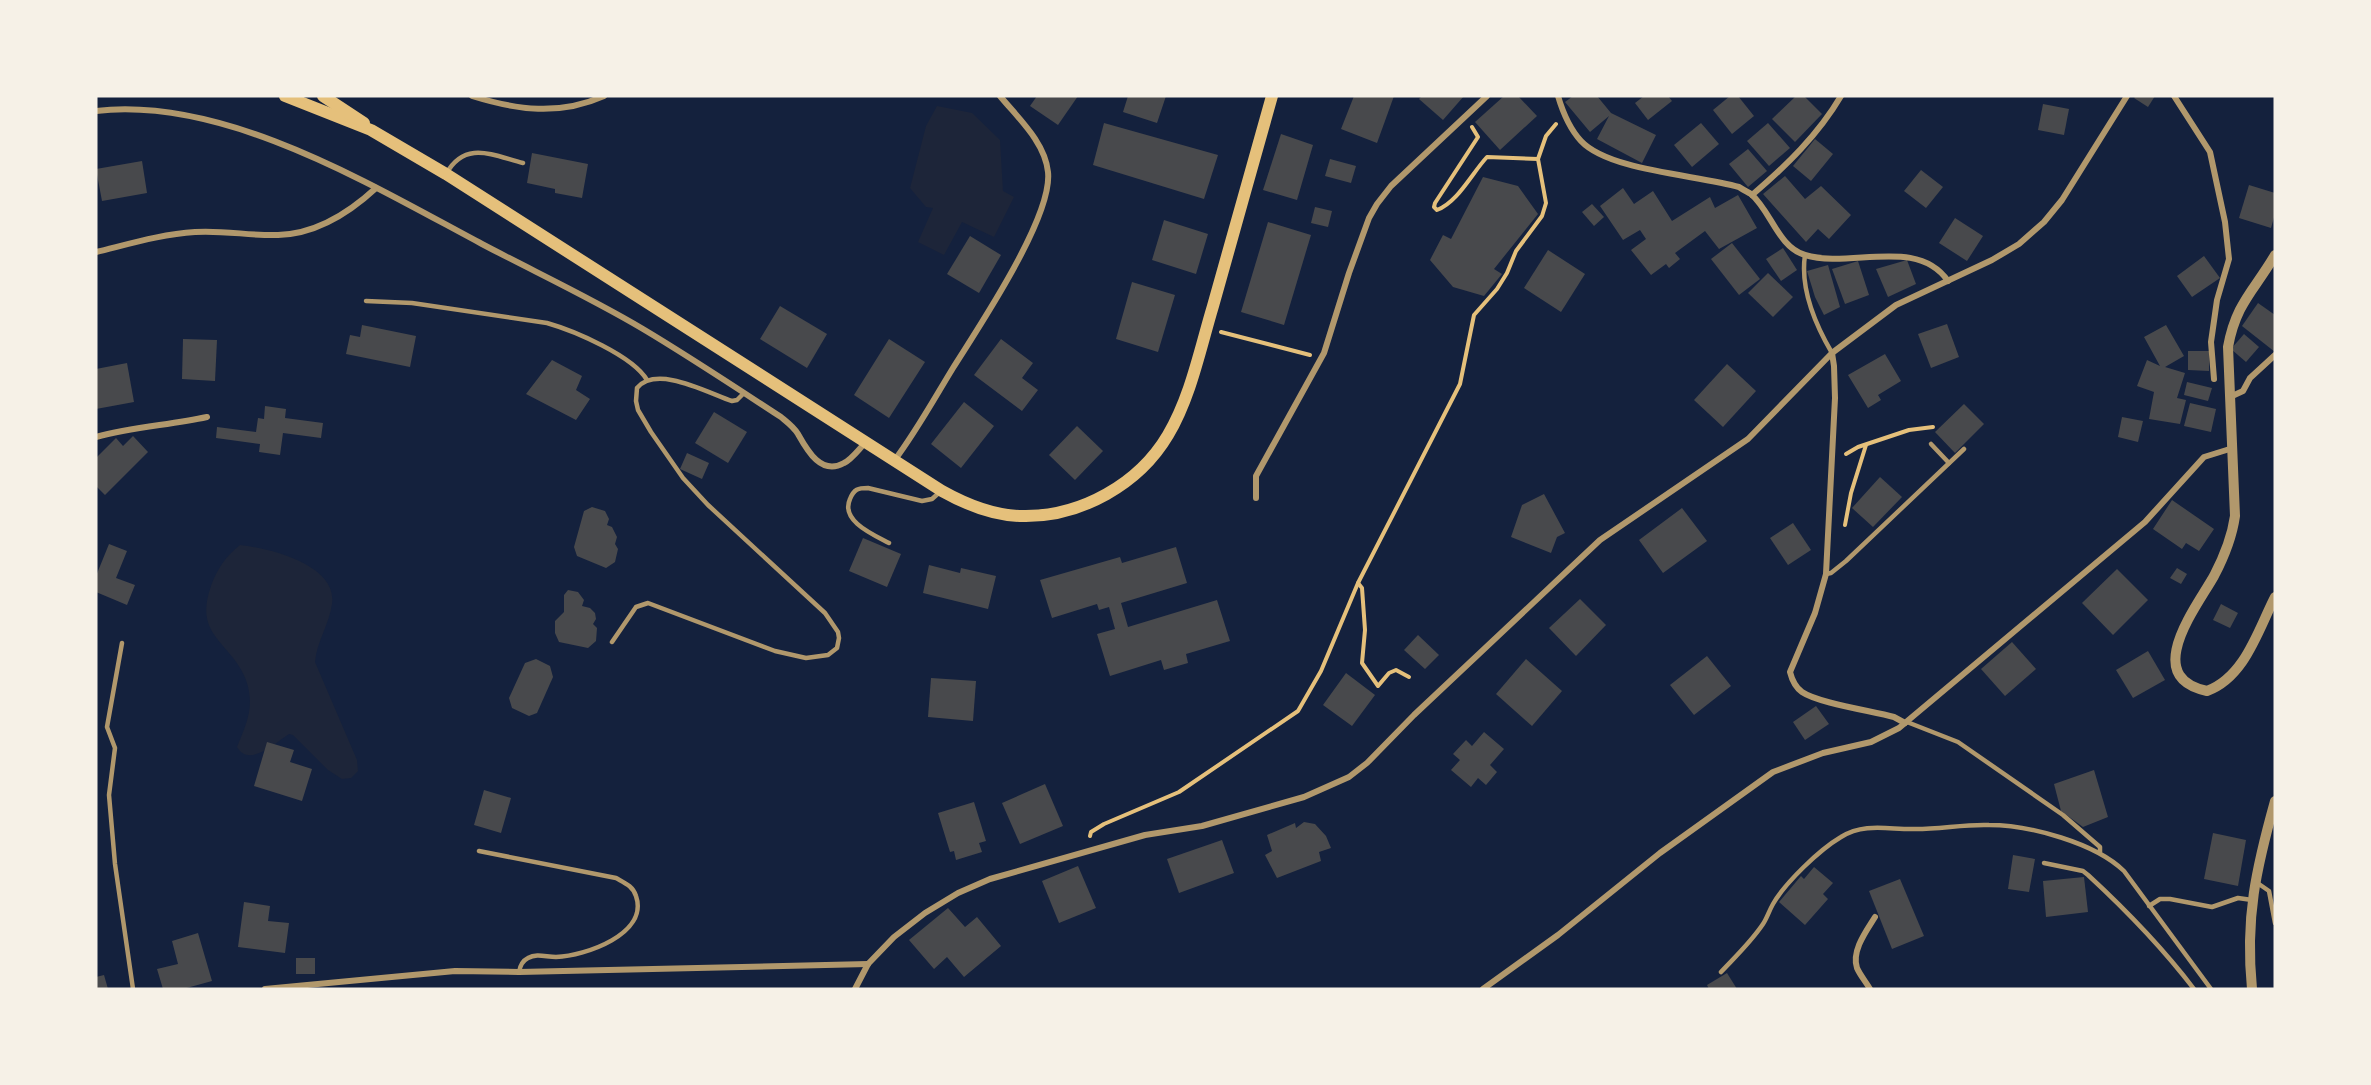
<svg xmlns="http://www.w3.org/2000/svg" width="2371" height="1085" font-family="'Archivo Narrow',sans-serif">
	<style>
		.green { fill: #1d2539 }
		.building { fill: #48494c }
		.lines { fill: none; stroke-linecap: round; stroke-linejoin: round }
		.path { stroke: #e5c07b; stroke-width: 4 }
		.service { stroke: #b1986c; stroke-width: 4.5 }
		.minor { stroke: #b1986c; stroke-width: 6 }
		.tertiary { stroke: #b1986c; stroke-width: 10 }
		.secondary { stroke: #e5c07b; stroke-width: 12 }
	</style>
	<rect width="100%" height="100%" fill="#14213d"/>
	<g class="green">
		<path d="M937,106L972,113L1000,140L1003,191L1014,197L994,237L962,222L944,255L918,242L933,208L926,207L910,188L926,126Z"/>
		<path d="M240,545C269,548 338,565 332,604C329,625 317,641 315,662L357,760L358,771L351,778L342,779L328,770L293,735L289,734C275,743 249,768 237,747C247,723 255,706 246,680C231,641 193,637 211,586C217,569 226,556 240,545Z"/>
	</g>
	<g class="building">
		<path d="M1037,96H1078L1058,125L1030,106Z"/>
		<path d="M1128,96H1166L1157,123L1123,112Z"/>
		<path d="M1354,96H1394L1377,143L1341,129Z"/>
		<path d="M1422,96H1464L1443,120L1419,99Z"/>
		<path d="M1504,96H1518L1537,116L1500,150L1475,122Z"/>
		<path d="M1573,96H1597L1611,113L1656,135L1642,163L1597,139L1609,116L1590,132L1565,102Z"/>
		<path d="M1644,96H1668L1672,101L1648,120L1635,103Z"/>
		<path d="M1730,96H1738L1754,116L1732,134L1713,110Z"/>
		<path d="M1796,96H1804L1822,114L1795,142L1772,119Z"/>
		<path d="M2136,96H2155L2148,107L2134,98Z"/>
		<path d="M2043,104L2069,109L2064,135L2038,130Z"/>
		<path d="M1104,123L1218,155L1204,199L1093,165Z"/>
		<path d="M1701,123L1719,144L1692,167L1674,145Z"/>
		<path d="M1768,123L1790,148L1769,166L1747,141Z"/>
		<path d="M1281,134L1313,145L1297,200L1263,190Z"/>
		<path d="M1815,139L1833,154L1811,181L1793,166Z"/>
		<path d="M1748,149L1767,171L1748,187L1729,164Z"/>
		<path d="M532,153L588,164L582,198L555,193V189L527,183Z"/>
		<path d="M1330,159L1356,166L1351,183L1325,176Z"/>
		<path d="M142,161L147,193L102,201L96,169Z"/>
		<path d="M1921,170L1943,187L1926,208L1904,191Z"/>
		<path d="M1785,176L1805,199L1821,186L1851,215L1829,239L1818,229L1806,242L1763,194Z"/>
		<path d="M1483,177L1518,186L1538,214L1494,269L1502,274L1484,296L1453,287L1430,260L1443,235L1451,239Z"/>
		<path d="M2249,185L2275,193V214L2271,228L2239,218Z"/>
		<path d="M1623,188L1634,204L1653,191L1672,221L1710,197L1715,208L1738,195L1757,228L1719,249L1705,231L1675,253L1680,259L1669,268L1666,264L1651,275L1631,250L1646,239L1640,230L1623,240L1600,206Z"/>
		<path d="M1592,204L1604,217L1594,226L1582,212Z"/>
		<path d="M1315,207L1332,211L1328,227L1311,223Z"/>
		<path d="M1955,218L1983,236L1967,261L1939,243Z"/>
		<path d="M1164,220L1208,234L1196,274L1152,260Z"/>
		<path d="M1268,222L1311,235L1284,325L1241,312Z"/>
		<path d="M970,236L1001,255L979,293L947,274Z"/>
		<path d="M1732,243L1760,279L1739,295L1711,259Z"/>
		<path d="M1783,248L1797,270L1781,281L1766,259Z"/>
		<path d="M1548,250L1585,274L1561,312L1524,288Z"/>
		<path d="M2204,256L2220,278L2192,297L2177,276Z"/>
		<path d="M1907,260L1916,284L1888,297L1876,269Z"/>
		<path d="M1858,261L1869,295L1845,304L1832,269Z"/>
		<path d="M1828,265L1840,307L1824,315L1815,297L1807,271Z"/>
		<path d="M1768,273L1793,297L1773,317L1748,293Z"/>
		<path d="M1132,282L1175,295L1158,352L1116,339Z"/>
		<path d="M2258,303L2275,315V352L2242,326Z"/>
		<path d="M780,306L827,334L807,368L760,339Z"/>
		<path d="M1947,324L1959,357L1931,368L1918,334Z"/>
		<path d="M362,325L416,336L410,367L346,354L350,335L360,337Z"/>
		<path d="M2166,325L2184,356L2165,367L2185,373L2177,398L2186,400L2180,424L2149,419L2154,392L2137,386L2147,360L2160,366L2144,337Z"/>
		<path d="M2244,334L2259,347L2246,362L2231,349Z"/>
		<path d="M183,339L217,340L215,381L182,379Z"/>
		<path d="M889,339L925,362L889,418L854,395Z"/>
		<path d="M1001,339L1033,363L1022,378L1038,390L1022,411L974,375Z"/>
		<path d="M2188,351H2209V371L2188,370Z"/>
		<path d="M1885,354L1901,381L1878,395L1881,400L1868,408L1848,375Z"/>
		<path d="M552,360L582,376L576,390L590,399L576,420L526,394Z"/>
		<path d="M127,363L134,402L96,409V369Z"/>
		<path d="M1727,364L1756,391L1723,427L1694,400Z"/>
		<path d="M2187,382L2212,388L2208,401L2184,395Z"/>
		<path d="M964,402L994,426L961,468L931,444Z"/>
		<path d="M2190,403L2216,409L2211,432L2184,426Z"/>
		<path d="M1964,404L1984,424L1955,453L1935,432Z"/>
		<path d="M265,406L286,409L285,418L323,423L321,438L283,433L280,455L259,452L260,444L216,438L217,427L256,432L258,418L264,419Z"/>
		<path d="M714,412L747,432L728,463L695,443Z"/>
		<path d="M2122,417L2143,421L2138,442L2118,437Z"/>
		<path d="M1077,426L1103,451L1075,480L1049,455Z"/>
		<path d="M133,436L148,452L105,495L96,486V458L116,438L123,446Z"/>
		<path d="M687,453L709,463L702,479L680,469Z"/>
		<path d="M1880,477L1902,497L1873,527L1852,508Z"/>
		<path d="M1544,494L1565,533L1557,537L1551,553L1511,537L1522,505Z"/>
		<path d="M2172,500L2214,529L2199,551L2186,543L2182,549L2153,529Z"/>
		<path d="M592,507L605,511L609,519L607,525L612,527L617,537L615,544L618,549L615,562L606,568L577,556L574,547L584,511Z"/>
		<path d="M1682,508L1707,541L1663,573L1639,540Z"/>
		<path d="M1793,523L1811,550L1788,565L1770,538Z"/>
		<path d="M863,538L901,554L887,587L849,571Z"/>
		<path d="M109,544L127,551L116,578L135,585L127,605L96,592V576Z"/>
		<path d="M1176,547L1187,583L1121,603L1128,627L1217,600L1230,641L1186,654L1188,663L1164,670L1161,660L1110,676L1097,634L1115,629L1109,607L1099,610L1097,604L1052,618L1040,580L1120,557L1122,563Z"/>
		<path d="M929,565L960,573L961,568L996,576L988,609L923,593Z"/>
		<path d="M2177,568L2187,574L2181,584L2170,578Z"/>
		<path d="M2117,569L2148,600L2113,635L2082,603Z"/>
		<path d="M568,590L578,592L584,600L582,606L590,608L595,613L596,619L593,624L597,628L596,641L588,648L559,642L555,633V621L564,612V595Z"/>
		<path d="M1580,599L1606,625L1576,656L1549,628Z"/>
		<path d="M2221,604L2238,613L2230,628L2213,620Z"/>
		<path d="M1418,635L1439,655L1425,669L1404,650Z"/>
		<path d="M2012,642L2036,669L2005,696L1981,669Z"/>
		<path d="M2148,651L2165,680L2133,698L2116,670Z"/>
		<path d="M1707,656L1731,686L1694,715L1670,685Z"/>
		<path d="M536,659L550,666L553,677L537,713L529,716L512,708L509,698L525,663Z"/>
		<path d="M1526,659L1562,691L1532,726L1496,694Z"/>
		<path d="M1346,673L1375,695L1352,726L1323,705Z"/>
		<path d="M931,678L976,681L973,721L928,717Z"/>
		<path d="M1816,706L1829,724L1805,740L1793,722Z"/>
		<path d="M1484,732L1504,749L1490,765L1497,772L1486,785L1478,778L1471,787L1451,770L1460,760L1453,754L1466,740L1472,746Z"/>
		<path d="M267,742L294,750L290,762L312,769L302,801L254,786Z"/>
		<path d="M2094,770L2108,817L2083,827L2061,811L2054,784Z"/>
		<path d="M1045,784L1063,826L1020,844L1002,803Z"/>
		<path d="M484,790L511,798L501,833L474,825Z"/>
		<path d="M974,802L986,841L979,843L982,852L956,860L954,851L950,852L938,813Z"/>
		<path d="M1304,822L1315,824L1326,836L1331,848L1319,852L1321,861L1277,878L1265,855L1272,851L1267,835L1295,823L1296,828Z"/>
		<path d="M2213,833L2246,840L2238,886L2204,879Z"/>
		<path d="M1222,840L1234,873L1179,893L1167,859Z"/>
		<path d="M2013,855L2035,859L2029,892L2008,889Z"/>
		<path d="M1078,866L1096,908L1059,923L1042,881Z"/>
		<path d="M1814,867L1833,883L1823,894L1828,899L1805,925L1779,902L1801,876L1804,879Z"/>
		<path d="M2084,877L2088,912L2046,917L2043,881Z"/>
		<path d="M1900,879L1924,936L1892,949L1869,891Z"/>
		<path d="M244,902L270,906L268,921L289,923L285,953L238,947Z"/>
		<path d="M948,908L965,927L977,917L1001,946L964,977L947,957L934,969L909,940Z"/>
		<path d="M198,933L212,981L183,989H163L157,969L178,964L172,941Z"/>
		<rect x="296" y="958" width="19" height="16"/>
		<path d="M1727,973L1737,989H1709L1707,985Z"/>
		<path d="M104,975L108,989H96V977Z"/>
	</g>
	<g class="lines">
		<g class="path">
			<path d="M1472,127L1478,137L1435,203L1434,207L1437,210C1458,202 1472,173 1487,157L1538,159"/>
			<path d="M1221,332L1310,355"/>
			<path d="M1846,454L1858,447L1909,430L1933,427"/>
			<path d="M1845,525L1851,493L1866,445"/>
			<path d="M1358,583L1362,588L1365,630L1362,663L1378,686L1389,673L1396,670L1409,677"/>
			<path d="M1090,836L1091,832L1104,824L1179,792L1298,711L1321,671L1358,583L1460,384L1474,315L1497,289L1507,273L1516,251L1542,216L1546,203L1538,159L1546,136L1556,124"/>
		</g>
		<g class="service">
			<path d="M446,174C465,140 492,155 523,163"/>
			<path d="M1805,255C1800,288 1815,324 1832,353"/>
			<path d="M366,301L412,303L547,323C575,331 633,356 647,380"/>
			<path d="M1931,444L1949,463"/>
			<path d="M889,543C874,535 840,521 850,499C854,489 858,488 868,488L922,501L932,499L941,491"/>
			<path d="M1826,574L1831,573L1846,561L1964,449"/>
			<path d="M612,642L636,607L648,603L775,651L806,658L828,655L837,648L839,638L838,632L825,613L708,505L683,478L651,432L638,410L636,401L637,388C657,364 710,394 732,401L737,400L744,393"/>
			<path d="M122,643L107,727L115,748L109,795L115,864L133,989"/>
			<path d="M1907,722L1958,742L2063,815L2100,847V852"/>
			<path d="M479,851L616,878C625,883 633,886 636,896C649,934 585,956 556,957C546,957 537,953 528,958C522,961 520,966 519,972"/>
			<path d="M2044,863L2083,871L2088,875C2127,911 2162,947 2194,989"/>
			<path d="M2256,882L2269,891L2275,923"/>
			<path d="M2149,906L2160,899H2170L2212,907L2238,898L2252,900"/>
			<path d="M1721,972C1735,957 1751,942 1763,924C1767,918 1769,911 1773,904C1785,883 1819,850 1841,837C1865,822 1890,830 1916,829C1941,829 1965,824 1989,825C2030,825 2095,843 2124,871L2211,989"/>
		</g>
		<g class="minor">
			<path d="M472,96C517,110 559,116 604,96"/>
			<path d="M1558,96C1563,113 1569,128 1581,141C1609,171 1698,175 1739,187C1743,190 1748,192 1751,194C1771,211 1778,247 1805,255C1850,269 1917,236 1948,281"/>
			<path d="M2174,96L2210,152L2225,222L2229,259L2217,300L2211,342L2214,379"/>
			<path d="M96,111C225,96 371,185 482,244C535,272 591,298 643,329C690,357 735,387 781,417C787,422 794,427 798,434C807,450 821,476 844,463C852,459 859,449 865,443"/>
			<path d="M1752,195C1786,166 1818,135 1841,96"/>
			<path d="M96,252C129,244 162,234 195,232C223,230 251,236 278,235C316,234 349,213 376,188"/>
			<path d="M1832,353L1834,366L1835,398L1826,574L1815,613L1790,672C1792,680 1795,687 1802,692C1818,703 1872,711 1894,717L1905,723"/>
			<path d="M2230,397L2243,391L2250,378L2275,355"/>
			<path d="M96,437C133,427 170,425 207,417"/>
			<path d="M894,461C916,432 934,399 953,368C978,328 1053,217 1048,172C1045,142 1018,118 1000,96"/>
			<path d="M1256,498V476L1324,353L1349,273L1369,218L1377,204L1391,186L1487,96"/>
			<path d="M265,989L455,971L519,972L868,964"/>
			<path d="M855,989L868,964L894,937L925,913L958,893L990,879L1145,835L1202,826L1304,797L1349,777L1367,763L1414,715L1600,540L1748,439L1832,353L1896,305L1992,260L2019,244L2044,222L2062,200L2127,96"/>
			<path d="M1483,989L1558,935L1660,853L1773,772L1823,753L1871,742L1899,728L2145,522L2204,457L2233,448"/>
			<path d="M1870,989C1866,982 1860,975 1857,968C1851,951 1867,930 1875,917"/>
		</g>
		<g class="tertiary">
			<path d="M2275,255C2254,291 2236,303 2228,347L2235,516C2232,537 2224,557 2214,576C2196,608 2141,677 2207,691C2245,677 2258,630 2275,597"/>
			<path d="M2252,989C2245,918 2256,869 2275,801"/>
		</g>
		<g class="secondary">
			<path d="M285,96L371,130L446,174L942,491C967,505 994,516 1023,516C1081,517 1139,484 1168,435C1191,396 1200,349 1213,306C1233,236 1252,166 1272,96"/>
			<path d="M323,96L364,123"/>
		</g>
	</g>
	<rect width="2371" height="1085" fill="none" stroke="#f6f1e7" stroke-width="195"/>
</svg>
